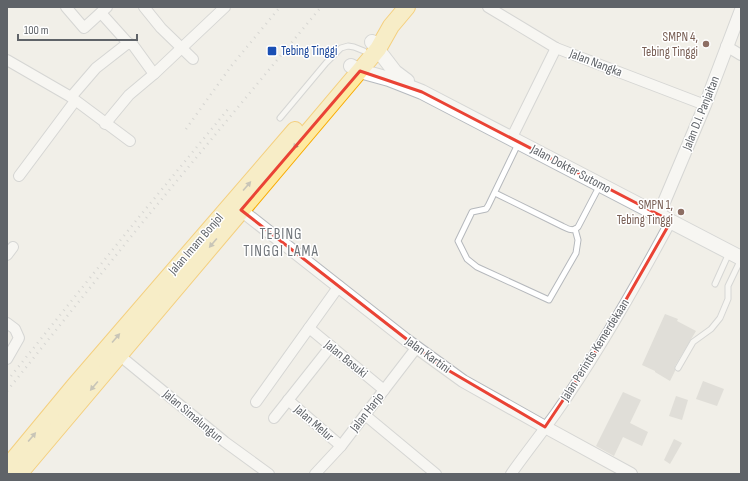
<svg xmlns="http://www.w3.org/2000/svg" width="748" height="481" font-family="'Sofia Sans Condensed',sans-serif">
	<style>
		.building { fill: #cccac5 }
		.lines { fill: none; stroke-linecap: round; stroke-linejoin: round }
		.service-casing { stroke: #b5b8bc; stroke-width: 7 }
		.minor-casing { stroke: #b5b8bc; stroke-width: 12 }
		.tertiary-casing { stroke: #b5b8bc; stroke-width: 14 }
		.secondary-casing { stroke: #b6babf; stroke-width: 16 }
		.trunk-casing { stroke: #f9ab00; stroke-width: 18 }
		.service { stroke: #fff; stroke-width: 5 }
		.minor { stroke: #fff; stroke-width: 10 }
		.tertiary { stroke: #fff; stroke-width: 12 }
		.secondary { stroke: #fff; stroke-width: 14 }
		.trunk { stroke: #feeaa1; stroke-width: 16 }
		.rail { stroke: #b6b7b8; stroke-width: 2.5; stroke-dasharray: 1 5; stroke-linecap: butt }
		.oneway { fill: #97927c }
		.marked { fill: none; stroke: #ea4335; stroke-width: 3; stroke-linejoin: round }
		.education-dot { fill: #8d6e63; stroke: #fff; stroke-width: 1.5 }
		.transit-dot { fill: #1a4fb4; stroke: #fff; stroke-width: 1.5 }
		.labels { text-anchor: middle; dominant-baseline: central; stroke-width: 3; stroke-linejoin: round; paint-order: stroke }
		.education-label { font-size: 13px; fill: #785e54; stroke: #fff; text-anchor: end }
		.transit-label { font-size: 13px; fill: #164399; stroke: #fff; text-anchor: start }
		.street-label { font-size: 13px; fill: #5f6368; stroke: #fff }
		.quarter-label { font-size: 15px; letter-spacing: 1px; fill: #70757a; stroke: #fff }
	</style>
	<rect width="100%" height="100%" fill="#f1efe8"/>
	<g class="building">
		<path d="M665,314L678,319L677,321L696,331L675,366V371L670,381L655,372V371L642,365Z"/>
		<path d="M703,381L724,389L717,406L696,399Z"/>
		<path d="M623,392L641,400L630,423L648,432L642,446L623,437L614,456L596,446Z"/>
		<path d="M676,396L688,400L682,420L669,416Z"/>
		<path d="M674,439L682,443L670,464L664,460Z"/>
	</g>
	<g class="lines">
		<defs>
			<g id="service">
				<path d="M280,118L326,63L341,48L348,46L354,47L364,51"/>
				<path d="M518,144L488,206L486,209L472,212L458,241L467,259L477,267L549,300L576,253L578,240L575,229"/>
				<path d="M495,193L562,226C568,229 573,232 578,227L600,185"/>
				<path d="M715,284L729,253"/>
				<path d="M678,368L693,342L711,329L720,318L728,299V286L741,259"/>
			</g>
			<g id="minor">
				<path d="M66,7L84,28L107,7"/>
				<path d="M144,7L161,28L193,59"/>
				<path d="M488,7L556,48L705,105"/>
				<path d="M101,13L128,43"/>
				<path d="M726,46L741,55"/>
				<path d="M7,60L71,97L130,141"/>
				<path d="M71,97L96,68L128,43L133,45L154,74"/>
				<path d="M105,124L129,95L154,74L225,7"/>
				<path d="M512,137L556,48"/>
				<path d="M19,176L75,101"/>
				<path d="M7,255L13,247"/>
				<path d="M7,323L15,329L19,338L7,359"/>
				<path d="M309,328L384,390"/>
				<path d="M119,355L225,442L269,474"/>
				<path d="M288,400L341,446"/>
				<path d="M256,402L339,286"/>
				<path d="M365,415L436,474"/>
				<path d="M274,418L331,346"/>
				<path d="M315,474L341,446L417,347"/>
				<path d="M511,474C525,454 541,434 556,413C599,352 636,286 671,221"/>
			</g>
			<g id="tertiary">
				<path d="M241,210L405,339L463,381L545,427L631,474"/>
				<path d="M659,214L705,105L741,10"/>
			</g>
			<g id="secondary">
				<path d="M372,42L395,72L407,81"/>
				<path d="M351,66L360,71L389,79L422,92L741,258"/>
			</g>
			<g id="trunk">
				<path d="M7,467L74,386L295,130"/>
				<path d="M19,474L378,49L391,26L407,7"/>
			</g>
		</defs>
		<use href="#service" class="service-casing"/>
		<use href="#minor" class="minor-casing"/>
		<use href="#tertiary" class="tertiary-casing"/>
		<use href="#secondary" class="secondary-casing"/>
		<use href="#trunk" class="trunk-casing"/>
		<use href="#service" class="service"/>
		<use href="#minor" class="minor"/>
		<use href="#tertiary" class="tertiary"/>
		<use href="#secondary" class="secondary"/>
		<use href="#trunk" class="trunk"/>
		<g class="rail">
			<path d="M186,129L232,65L280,7"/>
			<path d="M11,376L139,217L229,108"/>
			<path d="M7,391L142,223L321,7"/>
		</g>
	</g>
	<defs><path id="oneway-solid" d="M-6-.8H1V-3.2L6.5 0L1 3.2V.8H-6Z"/></defs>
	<g class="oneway">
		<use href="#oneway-solid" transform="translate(297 144) rotate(130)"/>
		<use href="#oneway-solid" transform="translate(247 186) rotate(-49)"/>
		<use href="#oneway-solid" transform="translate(213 243) rotate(130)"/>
		<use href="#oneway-solid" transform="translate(116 338) rotate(-49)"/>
		<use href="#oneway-solid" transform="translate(94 386) rotate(130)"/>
		<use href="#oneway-solid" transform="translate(32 437) rotate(-50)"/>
	</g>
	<path d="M0 0H748V481H0ZM360,71L422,92L671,221L600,345L545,427L441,366L241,210Z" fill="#f1efe8" fill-opacity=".55" fill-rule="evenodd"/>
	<path class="marked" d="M360,71L422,92L671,221L600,345L545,427L441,366L241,210Z"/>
	<g class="education-dot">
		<circle cx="706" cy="44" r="4"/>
		<circle cx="681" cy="212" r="4"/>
	</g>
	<rect class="transit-dot" x="267" y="46" width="10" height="10" rx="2"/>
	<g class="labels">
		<g class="education-label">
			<text x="698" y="37">SMPN 4,<tspan x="698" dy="15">Tebing Tinggi</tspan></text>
			<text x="673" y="205">SMPN 1,<tspan x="673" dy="15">Tebing Tinggi</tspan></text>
		</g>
		<g class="transit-label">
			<text x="281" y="51">Tebing Tinggi</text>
		</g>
		<g class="street-label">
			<text transform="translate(596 63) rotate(21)">Jalan Nangka</text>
			<text transform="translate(701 113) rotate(-68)">Jalan D.I. Panjaitan</text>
			<text transform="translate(571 169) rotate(28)">Jalan Dokter Sutomo</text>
			<text transform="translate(196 244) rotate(-49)">Jalan Imam Bonjol</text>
			<text transform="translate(595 350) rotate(-58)">Jalan Perintis Kemerdekaan</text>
			<text transform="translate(428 355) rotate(36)">Jalan Kartini</text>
			<text transform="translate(346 359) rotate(39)">Jalan Basuki</text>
			<text transform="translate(367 412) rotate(-52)">Jalan Harjo</text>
			<text transform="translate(193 416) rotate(40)">Jalan Simalungun</text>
			<text transform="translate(314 423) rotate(41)">Jalan Melur</text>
		</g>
		<g class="quarter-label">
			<text x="281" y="234">TEBING<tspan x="281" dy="17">TINGGI LAMA</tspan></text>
		</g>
	</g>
	<rect width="748" height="481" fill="none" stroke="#5f6368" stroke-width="16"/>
	<path d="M18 34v6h119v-6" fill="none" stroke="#5f6368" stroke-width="2"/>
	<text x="24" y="34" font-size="12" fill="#5f6368" stroke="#ffffff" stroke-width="3" paint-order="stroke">100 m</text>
</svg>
